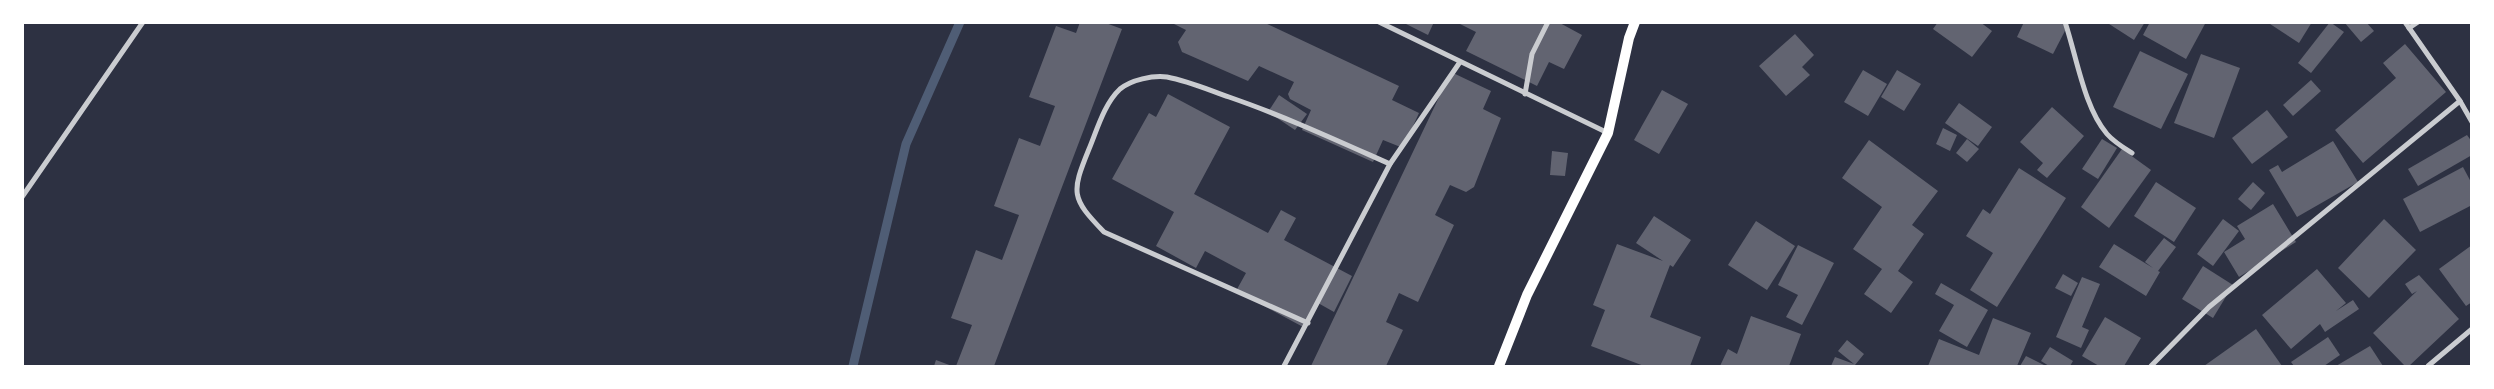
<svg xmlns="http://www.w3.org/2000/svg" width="2494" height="389" font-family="'Alegreya Sans',sans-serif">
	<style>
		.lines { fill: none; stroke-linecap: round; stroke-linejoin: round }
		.stream { stroke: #4f5d75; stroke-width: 9 }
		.building { fill: #626471 }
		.minor { stroke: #caccd0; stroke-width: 5 }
		.secondary { stroke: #fff; stroke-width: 10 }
	</style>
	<rect width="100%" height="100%" fill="#2d3142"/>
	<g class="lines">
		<path class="stream" d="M853,366L906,144L960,22"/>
	</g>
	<g class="building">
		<path d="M1080,22H1103L1122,29L994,366H956L972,325L951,318L976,250L1002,260L1019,215L994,206L1019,138L1040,146L1055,106L1029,97L1056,26L1076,33Z"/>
		<path d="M1170,22H1263L1399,86L1392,100L1419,113L1403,148L1383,140L1373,162L1302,130L1311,110L1290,99L1288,94L1294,82L1259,66L1248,81L1182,52L1178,42L1186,30Z"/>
		<path d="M1402,22H1434L1428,35Z"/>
		<path d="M1456,22H1558L1582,35L1564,69L1549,62L1537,86L1466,51L1476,32Z"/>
		<path d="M1938,22H1980L1992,31L1972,57L1933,29Z"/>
		<path d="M2024,22H2063L2068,25L2053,54L2017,37Z"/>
		<path d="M2106,22H2145L2134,40Z"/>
		<path d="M2150,22H2206L2186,59L2143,35Z"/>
		<path d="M2267,22H2312L2299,43Z"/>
		<path d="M2330,22L2344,32L2311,73L2298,63Z"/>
		<path d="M2344,22H2366L2374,31L2361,42Z"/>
		<path d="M1795,34L1814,55L1802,67L1810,75L1786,96L1759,66Z"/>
		<path d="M2405,44L2446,92L2363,163L2335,130L2396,78L2383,63Z"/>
		<path d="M2140,51L2188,74L2161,129L2113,107Z"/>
		<path d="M2201,54L2240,68L2214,138L2174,123Z"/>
		<path d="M1863,70L1887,84L1868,116L1844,102Z"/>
		<path d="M1897,70L1921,84L1904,111L1881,97Z"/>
		<path d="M1451,72L1491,91L1483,109L1501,118L1474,187L1466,192L1450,185L1435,215L1454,225L1418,302L1399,293L1386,322L1403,330L1386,366H1311Z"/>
		<path d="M2311,80L2321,91L2293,116L2283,105Z"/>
		<path d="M1662,90L1688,104L1659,154L1634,140Z"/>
		<path d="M1168,94L1230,127L1194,194L1268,233L1281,210L1296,218L1284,240L1352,276L1334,312L1318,303L1305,328L1236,291L1246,273L1205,251L1196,268L1156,246L1174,212L1112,179L1149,113L1156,117Z"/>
		<path d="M1279,95L1307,114L1295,130L1268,112Z"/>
		<path d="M1959,103L1992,127L1978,146L1945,123Z"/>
		<path d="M2052,107L2084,136L2047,178L2037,170L2043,163L2020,142Z"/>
		<path d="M2267,110L2288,137L2252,164L2232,138Z"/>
		<path d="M1943,128L1957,135L1950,151L1936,144Z"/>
		<path d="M2467,135L2472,142V155L2418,186L2408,169Z"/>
		<path d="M1967,139L1979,149L1967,162L1956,153Z"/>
		<path d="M2102,139L2117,148L2098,179L2082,169Z"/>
		<path d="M1869,140L1938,191L1912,225L1924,234L1898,271L1913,282L1891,313L1864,294L1882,269L1853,249L1882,207L1842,178Z"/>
		<path d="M2333,141L2358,182L2297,217L2269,170L2278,165L2282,172Z"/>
		<path d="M2122,149L2151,170L2109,228L2081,207Z"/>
		<path d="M1552,151L1568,153L1565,176L1550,175Z"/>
		<path d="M2463,167L2472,184V205L2420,232L2403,199Z"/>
		<path d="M2019,168L2066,198L1997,307L1970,290L1993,253L1966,236L1983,209L1990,214Z"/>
		<path d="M2156,182L2196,208L2174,242L2134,216Z"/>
		<path d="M2253,182L2265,193L2251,210L2238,199Z"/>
		<path d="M2273,204L2296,242L2239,277L2224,252L2245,239L2237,226Z"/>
		<path d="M1654,216L1691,240L1673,267L1670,265L1650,317L1701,337L1690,366H1644L1591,346L1605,310L1593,305L1617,244L1663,261L1636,243Z"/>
		<path d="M2223,219L2239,231L2213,266L2197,254Z"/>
		<path d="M2384,219L2416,250L2369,298L2338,268Z"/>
		<path d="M1756,221L1795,246L1767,290L1728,265Z"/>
		<path d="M2164,238L2176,247L2158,271L2160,272L2146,296L2099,267L2114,244L2153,268L2145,262Z"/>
		<path d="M1798,245L1834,263L1802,325L1786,317L1798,295L1778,285Z"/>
		<path d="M2472,245V302L2466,306L2439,269Z"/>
		<path d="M2203,266L2233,285L2213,318L2182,299Z"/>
		<path d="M2317,269L2346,303L2336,311L2353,300L2359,309L2325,332L2320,324L2291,349L2262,315Z"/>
		<path d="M2063,274L2078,283L2071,296L2055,288Z"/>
		<path d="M2419,275L2459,319L2409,366H2405L2373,333L2417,291L2412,294L2405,284Z"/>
		<path d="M2082,277L2100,284L2082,327L2089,330L2081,348L2056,337Z"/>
		<path d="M1941,283L1988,310L1967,347L1939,331L1954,305L1935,294Z"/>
		<path d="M1751,316L1801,334L1789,366H1720L1728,349L1737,354Z"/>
		<path d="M2105,317L2141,338L2124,366H2099L2082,356Z"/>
		<path d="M1993,318L2031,333L2017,366H1928L1939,339L1979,355Z"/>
		<path d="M2256,329L2282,366H2204Z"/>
		<path d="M2328,337L2340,355L2324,366H2294L2291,362Z"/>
		<path d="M1847,340L1864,354L1855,365L1860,366H1831L1835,357L1854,364L1838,351Z"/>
		<path d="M2370,346L2383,366H2336Z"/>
		<path d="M2050,347L2073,361L2070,366H2049L2041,361Z"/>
		<path d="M2026,356L2046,366H2020Z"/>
		<path d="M936,360L952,366H934Z"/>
	</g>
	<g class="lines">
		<g class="minor">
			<path d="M1379,22L1608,133"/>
			<path d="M2065,22C2077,58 2084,107 2107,134C2114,142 2124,148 2132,153"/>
			<path d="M2405,22L2460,101L2472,122"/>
			<path d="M2409,28L2418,22"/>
			<path d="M1525,94L1532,54L1548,22"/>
			<path d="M22,197L143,22"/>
			<path d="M1308,323L1104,232C1071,198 1071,193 1089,149C1097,130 1104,104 1120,89C1131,80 1153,75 1167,77C1188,81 1209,90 1229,97C1284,116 1336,140 1390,164"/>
			<path d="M1284,366L1390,164L1460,62"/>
			<path d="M2151,366L2209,307L2460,101"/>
			<path d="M2428,366L2472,329"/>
		</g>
		<path class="secondary" d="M1499,366L1527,295L1608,133L1629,38L1635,22"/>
	</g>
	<rect width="2494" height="389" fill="none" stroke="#ffffff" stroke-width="48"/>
</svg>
